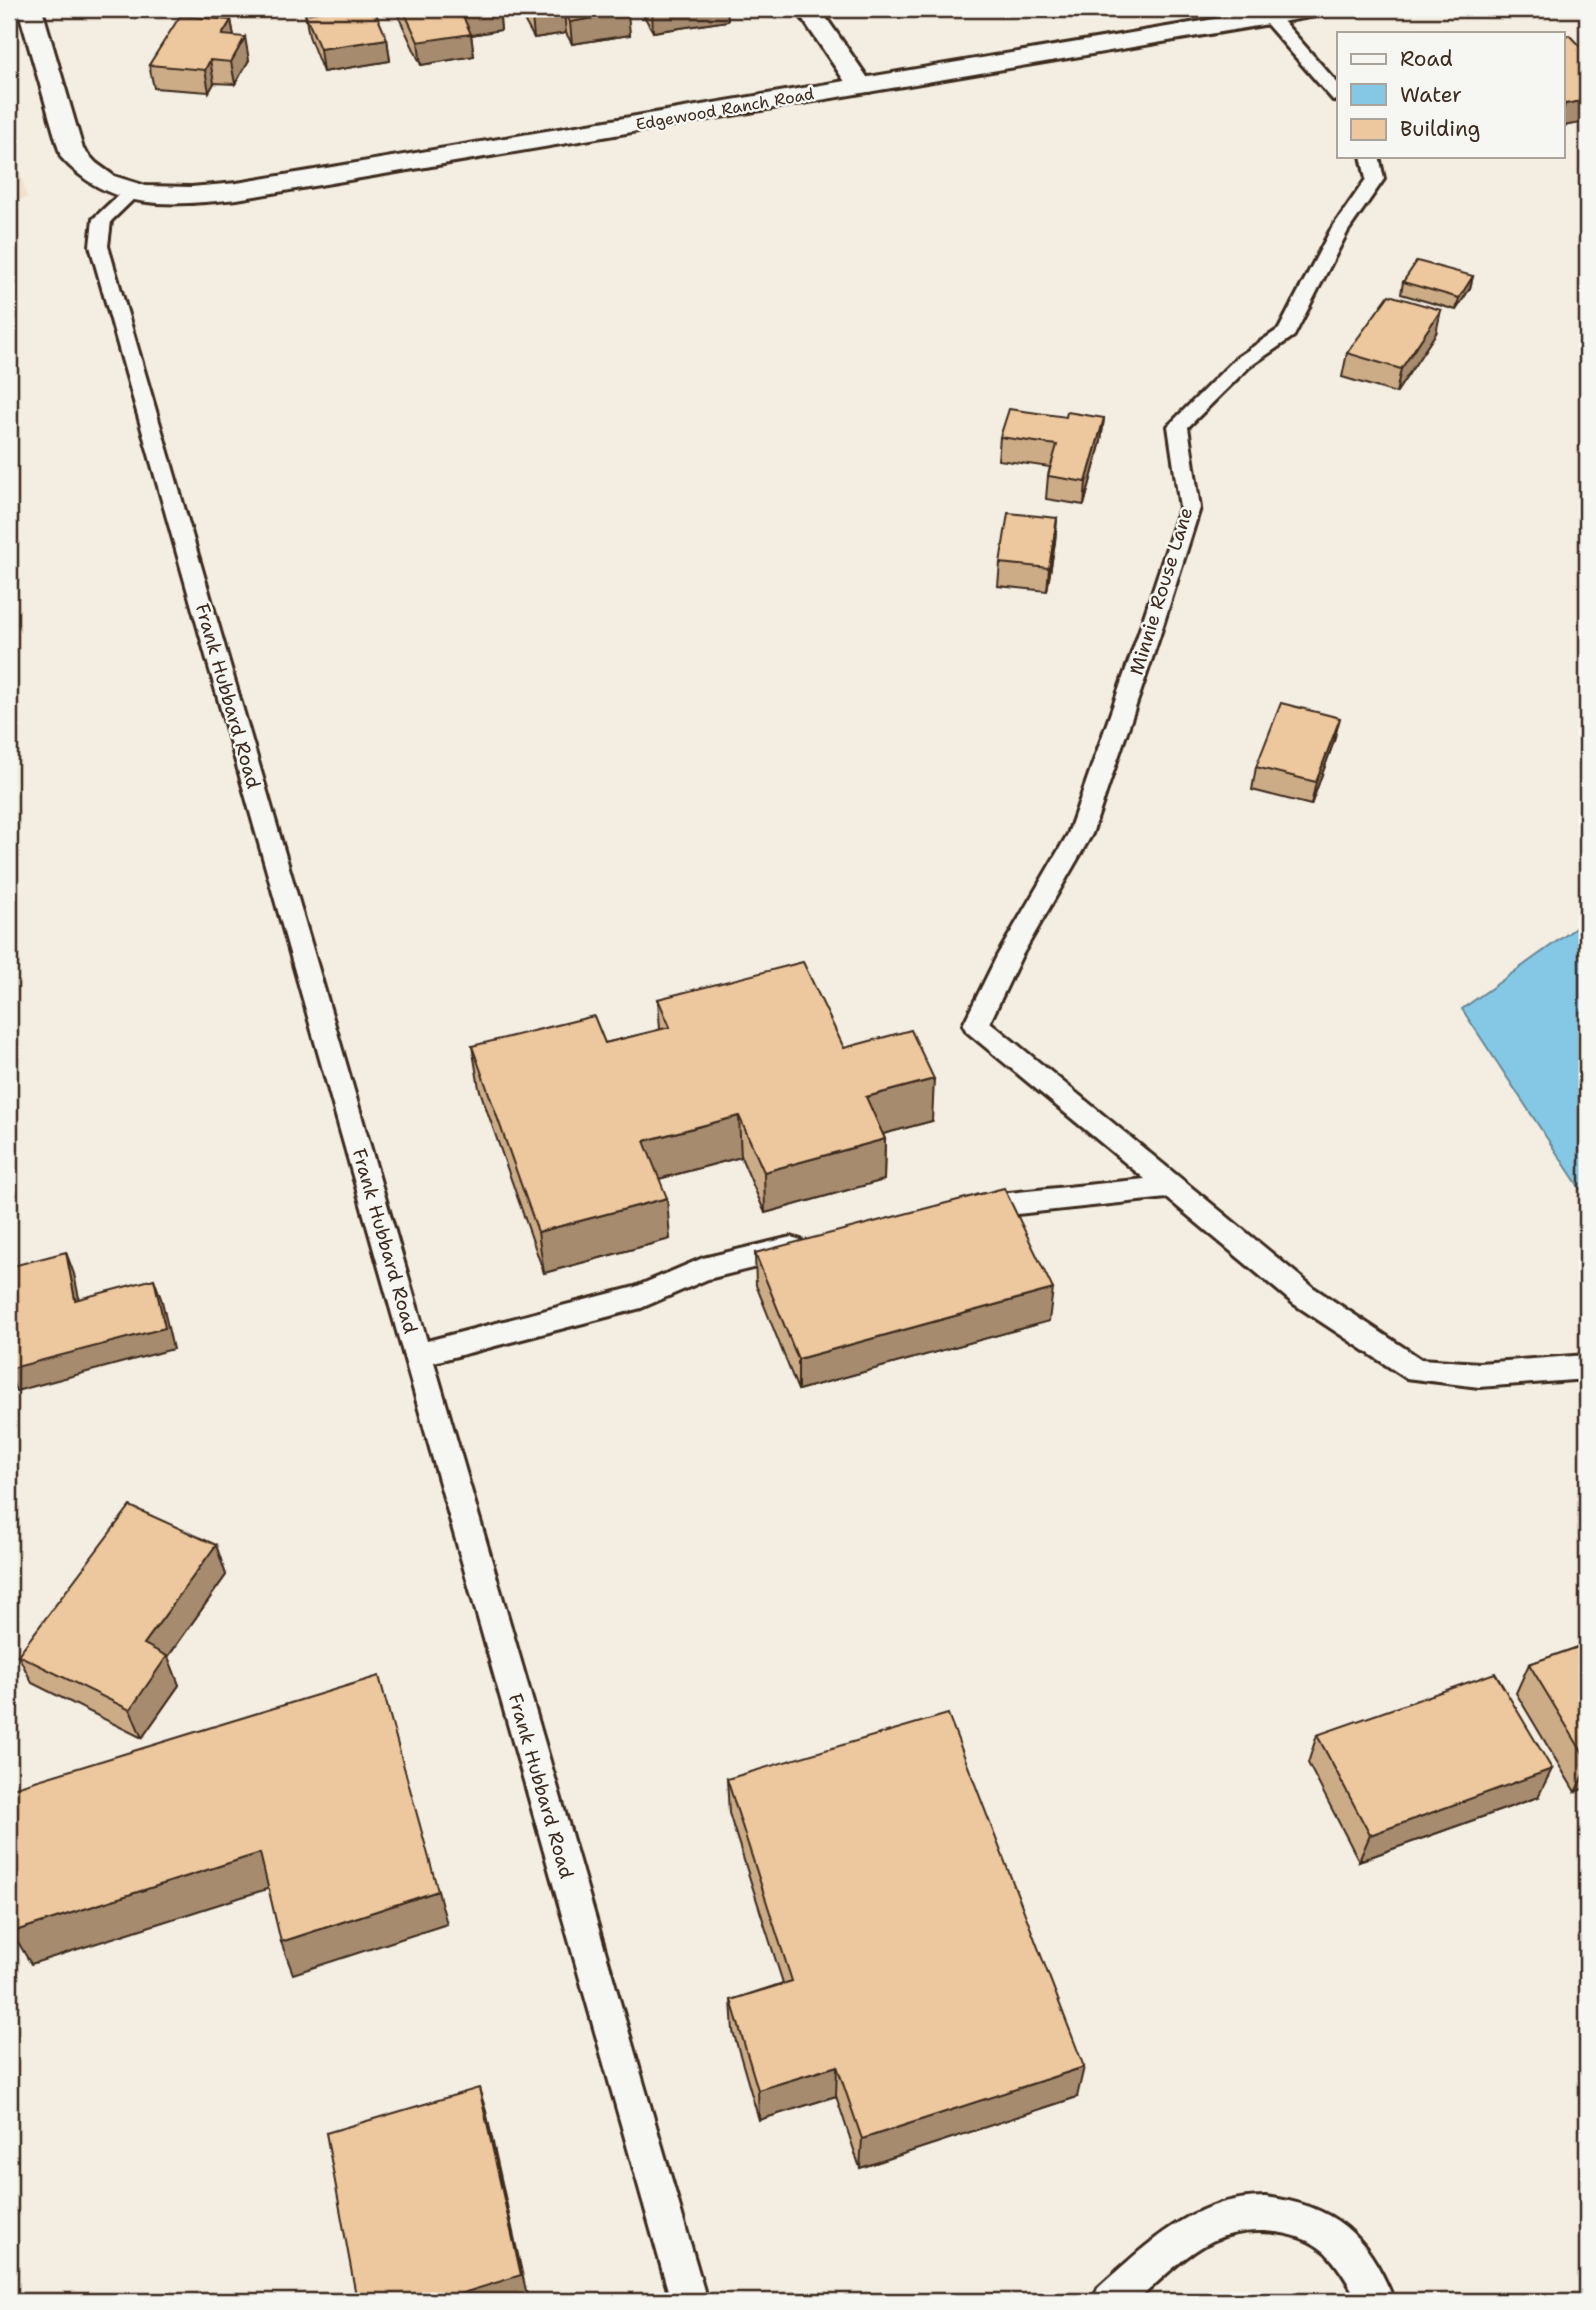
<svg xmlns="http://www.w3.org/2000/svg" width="1596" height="2310" font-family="'Shantell Sans',sans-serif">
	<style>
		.built { fill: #f2e2cd }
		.water { fill: #85c8e6; stroke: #678996; stroke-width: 2 }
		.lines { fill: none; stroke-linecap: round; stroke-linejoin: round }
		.lane-casing { stroke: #3b2a1e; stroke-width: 6 }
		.street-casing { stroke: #3b2a1e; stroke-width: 6 }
		.secondary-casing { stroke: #3b2a1e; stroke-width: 6 }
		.lane { fill: #f6f6f2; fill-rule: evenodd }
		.street { fill: #f6f6f2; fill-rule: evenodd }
		.secondary { fill: #f6f6f2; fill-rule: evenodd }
		.wall { fill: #ccab87; stroke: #3b2a1e; stroke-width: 2 }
		.shaded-wall { fill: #a68b6e; stroke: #3b2a1e; stroke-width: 2 }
		.building { fill: #edc79d; stroke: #3b2a1e; stroke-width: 2 }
		.labels { text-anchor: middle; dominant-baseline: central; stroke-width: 5; stroke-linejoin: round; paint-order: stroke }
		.far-street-label { font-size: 16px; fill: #3b2a1e; stroke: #f6f6f2 }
		.street-label { font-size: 19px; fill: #3b2a1e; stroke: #f6f6f2 }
	</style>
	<rect width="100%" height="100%" fill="#f4ede1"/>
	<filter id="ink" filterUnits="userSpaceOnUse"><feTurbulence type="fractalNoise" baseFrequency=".0143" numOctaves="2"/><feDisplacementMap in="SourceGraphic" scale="14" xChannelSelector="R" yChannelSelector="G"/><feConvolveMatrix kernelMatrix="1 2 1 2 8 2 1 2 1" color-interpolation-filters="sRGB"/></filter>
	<g filter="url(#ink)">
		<path class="built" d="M9,130L27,198L9,201Z"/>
		<path class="water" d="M1587,920V1199L1462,1009Z"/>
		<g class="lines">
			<defs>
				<g id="lane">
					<path d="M1270,12L1276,13L1339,85V101L1333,100L1264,21L1262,17Z"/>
					<path d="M1361,156H1379L1384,179L1348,231L1294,336L1249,367L1188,427L1200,508L1159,638L1092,834L1021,957L990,1022L1314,1288L1421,1359L1479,1363L1587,1355V1379L1479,1387L1406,1378L1294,1304L1167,1198L979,1218L970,1214L966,1207L970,1200L979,1196L1145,1179L967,1032L963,1025L997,956L1068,834L1137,638L1180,508L1168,426L1235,359L1279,329L1330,231L1366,179Z"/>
					<path d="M132,187L141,192L111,221L108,246L427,1341L635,1287L703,1258L791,1237L801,1240L805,1248L801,1256L708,1279L641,1308L434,1362L707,2301H671L90,246L93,219L126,188Z"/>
					<path d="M1265,2197C1335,2205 1369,2236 1394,2301H1358C1349,2284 1339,2266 1325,2252C1298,2228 1244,2225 1212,2241C1184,2255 1160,2280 1137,2301H1093L1098,2288C1149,2243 1193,2197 1265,2197Z"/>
				</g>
				<path id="street" d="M796,9H820L874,87L870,92H852Z"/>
				<path id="secondary" d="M18,9H42L83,149L96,163L114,176L146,186L191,187L237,183L1274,9H1328L1325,14L1316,16L237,199C169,206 110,212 61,157Z"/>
			</defs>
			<use href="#lane" class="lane-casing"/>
			<use href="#street" class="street-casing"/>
			<use href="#secondary" class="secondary-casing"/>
			<use href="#lane" class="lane"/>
			<use href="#street" class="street"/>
			<use href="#secondary" class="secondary"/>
		</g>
		<g class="wall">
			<path d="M395,9H499L501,30L471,35L474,56L421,65Z"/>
			<path d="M518,9H626L630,35L572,44L566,33L534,38Z"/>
			<path d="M640,9H727L728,21L653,32Z"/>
			<path d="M305,14L387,39L390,61L323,72L309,36Z"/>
			<path d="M231,20L234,36L249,60L235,84L214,83L209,92L154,88L149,65Z"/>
			<path d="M1473,276L1470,288L1456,310L1401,294L1403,282Z"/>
			<path d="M1436,333L1396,393L1342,377L1347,353Z"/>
			<path d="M1066,417L1104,418L1101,441L1084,505L1046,499L1048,476L1050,467L998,460L1000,437Z"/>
			<path d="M1057,518L1055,542L1047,591L998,586L1000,563Z"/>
			<path d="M1334,741L1311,805L1252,790L1256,767Z"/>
			<path d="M658,999L844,1048L932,1121L883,1134L885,1139L884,1180L765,1213L741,1157L659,1179L670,1239L544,1273L479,1088L472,1046L605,1043L660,1030Z"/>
			<path d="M755,1253L1049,1321L798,1390L756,1285Z"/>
			<path d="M216,1545L226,1575L168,1657L179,1685L142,1738L32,1683L18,1655Z"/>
			<path d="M1587,1644V1787L1575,1792L1516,1693L1529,1664Z"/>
			<path d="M1317,1735L1538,1797L1359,1861L1308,1763Z"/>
			<path d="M727,1779L1077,2097L860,2168L836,2096L759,2120L733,2031L731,2000L783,1983L729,1813Z"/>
		</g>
		<g class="shaded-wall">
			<path d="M494,9H499L501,30L471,35L474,56L421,65L418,42L462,14Z"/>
			<path d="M661,9H727L728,21L653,32L652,10Z"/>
			<path d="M564,11L566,33L534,38L532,16Z"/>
			<path d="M628,12L630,35L572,44L570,22Z"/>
			<path d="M231,20L235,42L222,35Z"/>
			<path d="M245,37L249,60L235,84L231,62Z"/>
			<path d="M387,39L390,61L323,72L320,49Z"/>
			<path d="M210,60L214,83L209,92L205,70Z"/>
			<path d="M1587,100V122L1563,126V111L1565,104Z"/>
			<path d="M1473,276L1470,288L1456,310L1459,298Z"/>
			<path d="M1441,310L1436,333L1396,393L1401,369Z"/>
			<path d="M1104,418L1101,441L1084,505L1086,482Z"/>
			<path d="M1057,518L1055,542L1047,591L1049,568Z"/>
			<path d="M1340,718L1334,741L1311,805L1316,782Z"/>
			<path d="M934,1079L932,1121L864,1139L866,1097Z"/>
			<path d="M739,1116L741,1157L647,1182L644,1141Z"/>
			<path d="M885,1139L884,1180L765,1213L764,1172Z"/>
			<path d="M667,1198L670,1239L544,1273L538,1232Z"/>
			<path d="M66,1252L74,1274L84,1322L75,1300Z"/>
			<path d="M154,1279L162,1301L173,1349L16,1391L9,1373V1369Z"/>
			<path d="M1053,1289L1049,1321L798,1390V1359Z"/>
			<path d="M216,1545L226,1575L168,1657L179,1685L142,1738L130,1710L144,1644Z"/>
			<path d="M1552,1769L1538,1797L1359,1861L1370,1835Z"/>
			<path d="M1587,1769V1787L1575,1792Z"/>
			<path d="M260,1853L273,1887L31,1964L12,1932Z"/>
			<path d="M438,1891L447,1924L293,1974L281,1942Z"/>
			<path d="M837,2066L836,2096L759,2120L758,2090Z"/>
			<path d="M1084,2067L1077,2097L860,2168L862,2139Z"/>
			<path d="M479,2088L486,2111L527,2295L508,2301H437Z"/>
		</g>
		<g class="building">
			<path d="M337,9H374L387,39L320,49L305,14Z"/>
			<path d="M403,9H494L462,14L471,34L418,42Z"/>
			<path d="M528,9H626L628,12L570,22L564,11L532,16Z"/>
			<path d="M180,16L231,20L222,35L245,37L231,62L210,60L205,70L149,65Z"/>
			<path d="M1569,35L1587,54V100L1565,104L1563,102V36Z"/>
			<path d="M1417,261L1473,276L1459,298L1403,282Z"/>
			<path d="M1389,295L1441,310L1401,369L1347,353Z"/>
			<path d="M1009,409L1066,417L1067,412L1104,418L1086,482L1048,476L1057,445L1000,437Z"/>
			<path d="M1008,513L1057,518L1049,568L1000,563Z"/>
			<path d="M1281,703L1340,718L1316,782L1256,767Z"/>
			<path d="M803,962L844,1048L911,1030L934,1079L866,1097L885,1139L764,1172L739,1116L644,1141L667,1198L538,1232L472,1046L594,1016L605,1043L670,1027L658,999Z"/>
			<path d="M1004,1188L1053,1289L798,1359L755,1253Z"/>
			<path d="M66,1252L75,1300L154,1279L165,1328L9,1369V1267Z"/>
			<path d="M130,1506L216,1545L144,1644L167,1656L130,1710L18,1655Z"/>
			<path d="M1587,1644V1760L1529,1664Z"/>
			<path d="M1495,1673L1552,1769L1370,1835L1317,1735Z"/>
			<path d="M379,1676L438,1891L281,1942L260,1853L12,1932L9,1911V1789Z"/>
			<path d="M948,1714L1084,2067L862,2139L837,2066L758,2090L731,2000L792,1981L727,1779Z"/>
			<path d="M479,2088L521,2275L437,2301H357L326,2133Z"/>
		</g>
	</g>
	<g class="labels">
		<g class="far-street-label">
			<text transform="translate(725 109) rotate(-10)">Edgewood Ranch Road</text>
		</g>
		<g class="street-label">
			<text transform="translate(1161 591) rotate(-73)">Minnie Rouse Lane</text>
			<text transform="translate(228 696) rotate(74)">Frank Hubbard Road</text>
			<text transform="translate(385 1241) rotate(74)">Frank Hubbard Road</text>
			<text transform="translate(541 1786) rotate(74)">Frank Hubbard Road</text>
		</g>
	</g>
	<rect width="1596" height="2310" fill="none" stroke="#f6f6f2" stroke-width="35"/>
	<rect x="18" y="18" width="1561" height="2275" fill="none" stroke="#3b2a1e" stroke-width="2.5" filter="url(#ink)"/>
	<rect x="1337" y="32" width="228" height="126" fill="#f6f6f2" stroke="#aba49d" stroke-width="2"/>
	<rect x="1351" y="54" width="35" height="10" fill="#f6f6f2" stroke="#aba49d" stroke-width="2"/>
	<text x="1400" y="66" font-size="21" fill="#3b2a1e">Road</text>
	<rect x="1351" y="84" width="35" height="21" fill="#85c8e6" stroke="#aba49d" stroke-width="2"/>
	<text x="1400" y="102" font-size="21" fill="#3b2a1e">Water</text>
	<rect x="1351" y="119" width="35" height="21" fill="#edc79d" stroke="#aba49d" stroke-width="2"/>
	<text x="1400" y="136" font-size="21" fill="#3b2a1e">Building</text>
</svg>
